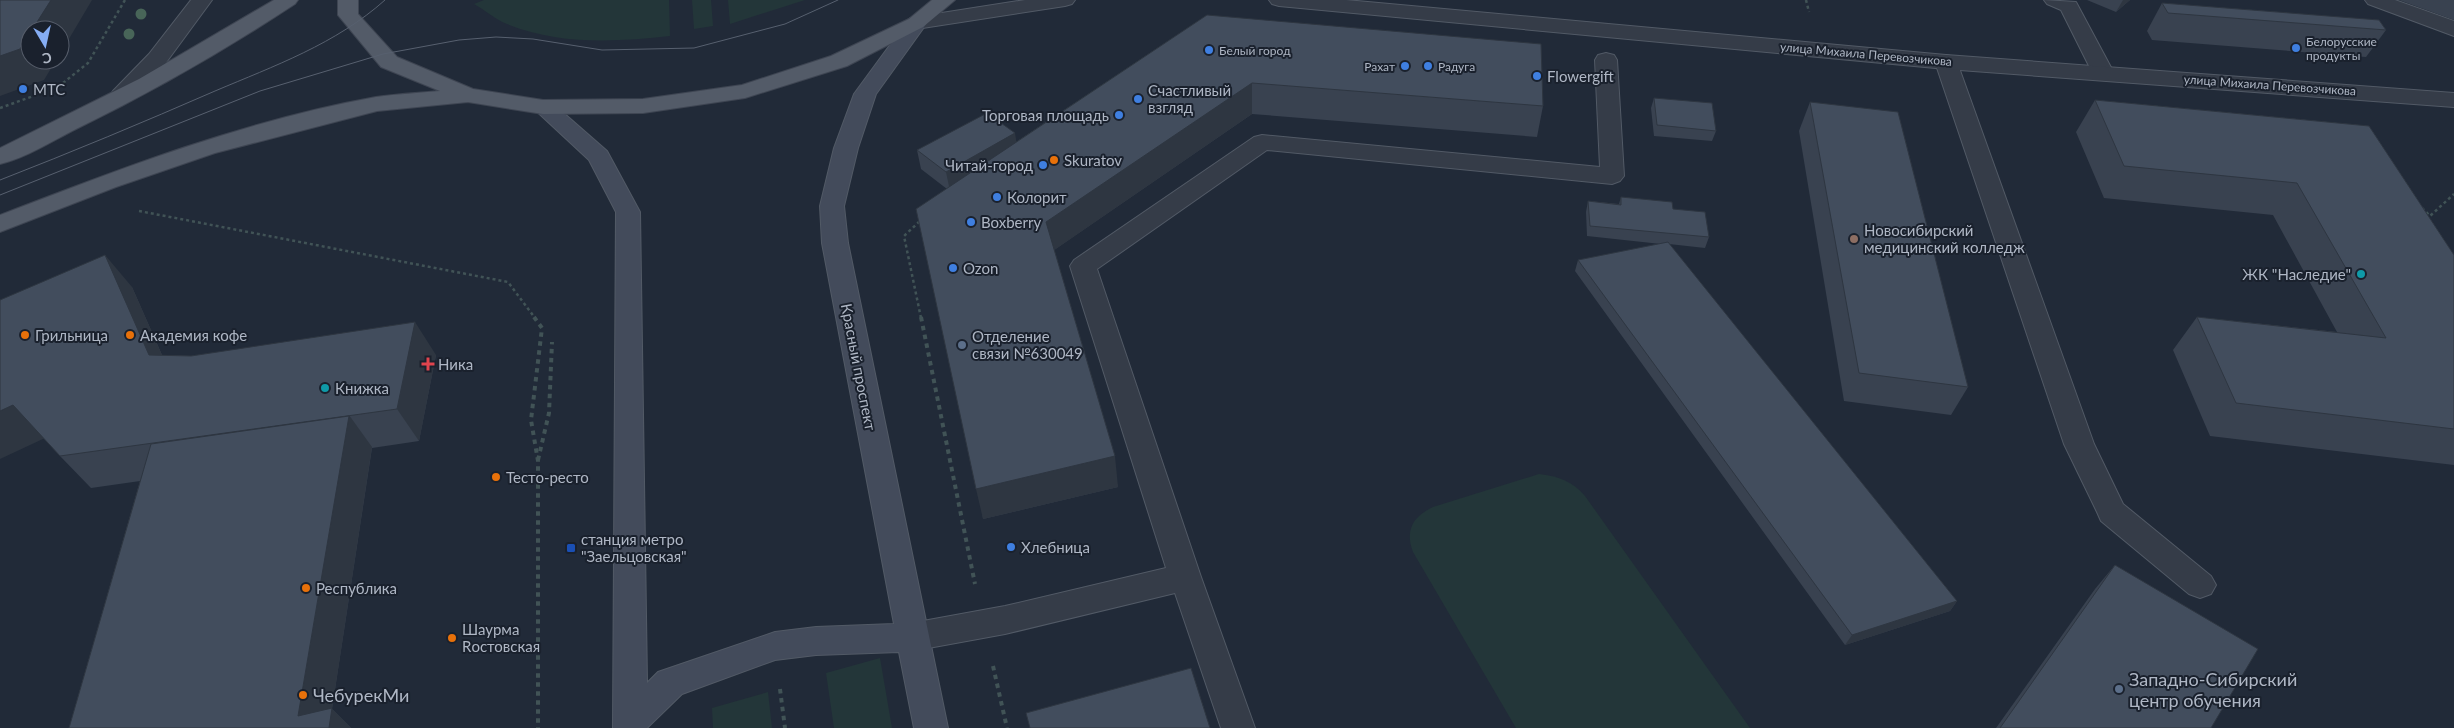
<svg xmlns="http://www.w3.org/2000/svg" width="2454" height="728" font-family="Lato,sans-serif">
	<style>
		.green { fill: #233639 }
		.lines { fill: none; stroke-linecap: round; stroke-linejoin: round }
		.lane-casing { stroke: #525a66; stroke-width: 2 }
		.street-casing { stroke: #525a66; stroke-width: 2 }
		.secondary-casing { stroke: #525a66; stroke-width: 2 }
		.primary-casing { stroke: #3e4552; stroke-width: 2 }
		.path-far1 { stroke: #415356; stroke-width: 2.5; stroke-dasharray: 3 3; stroke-linecap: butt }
		.path { stroke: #415356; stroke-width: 4; stroke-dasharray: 4.5 4.5; stroke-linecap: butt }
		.lane { fill: #353c48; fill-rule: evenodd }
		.street { fill: #353c48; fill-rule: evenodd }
		.secondary { fill: #434b5b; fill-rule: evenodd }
		.primary { fill: #535b68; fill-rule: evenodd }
		.tram { stroke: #57606f; stroke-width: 1 }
		.tree { fill: #486558 }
		.wall { fill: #394250 }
		.shaded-wall { fill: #2e3641 }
		.building { fill: #424d5d; stroke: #2e3641 }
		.shop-dot { fill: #3f7fe0; stroke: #1a212d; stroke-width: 2 }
		.food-dot { fill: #e8710a; stroke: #1a212d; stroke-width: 2 }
		.education-dot { fill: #8d6e63; stroke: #1a212d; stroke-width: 2 }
		.culture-dot { fill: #0f9aa8; stroke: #1a212d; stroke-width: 2 }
		.service-dot { fill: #5c6f8a; stroke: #1a212d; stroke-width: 2 }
		.health-dot { fill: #e0444e; stroke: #1a212d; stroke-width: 2 }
		.transit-dot { fill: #1a4fb4; stroke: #1a212d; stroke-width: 2 }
		.labels { text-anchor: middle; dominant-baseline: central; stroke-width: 4; stroke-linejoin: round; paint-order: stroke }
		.far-poi-label { font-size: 12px; fill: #afb7c5; stroke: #1a212d; text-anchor: start }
		.far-street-label { font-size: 12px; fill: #afb7c5; stroke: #1a212d }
		.poi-label { font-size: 15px; fill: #afb7c5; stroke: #1a212d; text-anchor: start }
		.street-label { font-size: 15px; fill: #afb7c5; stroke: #1a212d }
		.near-poi-label { font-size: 18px; fill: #afb7c5; stroke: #1a212d; text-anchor: start }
	</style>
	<rect width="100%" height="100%" fill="#212a38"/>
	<g class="green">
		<path d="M484,0H669L670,36C615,42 559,45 507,24C496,20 485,10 474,4Z"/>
		<path d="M692,0H711L713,26L694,29Z"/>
		<path d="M728,0H805L730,24Z"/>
		<path d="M1539,474C1558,476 1572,481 1585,496L1750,728H1516L1413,552C1405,531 1412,517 1433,507Z"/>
		<path d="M880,658L892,728H834L826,673Z"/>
		<path d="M768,692L772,728H713L712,708Z"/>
	</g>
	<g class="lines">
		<defs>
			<g id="lane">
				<path d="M191,0H212L165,64L129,101L121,103L113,101L110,96L113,91L149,54Z"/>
				<path d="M2044,0L2076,2L2114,73L2111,78L2103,80L2095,78L2061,10L2047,4Z"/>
				<path d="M2365,0H2395L2454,21V36L2368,4Z"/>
				<path d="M1606,53L1614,55L1617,60L1624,176L1620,181L1612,184L1267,150L1097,269L1201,577L1255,728H1221L1175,593L1005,634L912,651L900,647L896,637L900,627L912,623L1005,606L1166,568L1070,266L1074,260L1254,137L1262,135L1600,167L1595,60L1598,55Z"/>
				<path d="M1946,55L1954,57L1957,62L2094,444L2123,504L2211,576L2216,585L2211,594L2200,598L2189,594L2101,521L2097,512L2064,444L1935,62L1938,57Z"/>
			</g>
			<g id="street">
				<path d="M1025,0H1075L1072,4L1065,6L916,29L909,27L905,23L909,19L916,17Z"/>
				<path d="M1269,0H1346L1946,55L2454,93V107L1946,69L1279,6L1272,4Z"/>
			</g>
			<path id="secondary" d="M916,17L923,19L927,23L876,94L858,148L844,206L848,243L948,728H914L899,652L816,655L775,660L682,694L647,728H613L616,212L589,160L532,107L535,102L543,100L551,102L607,151L640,212L647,683L658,672L775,632L816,627L894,624L822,243L820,206L834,148L854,94L909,19Z"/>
			<g id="primary">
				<path d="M274,0H298L295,4C225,50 152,92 76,129C52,141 26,158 0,164V148L139,79Z"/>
				<path d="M338,0H358V14L397,57L473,89L543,100L643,99L742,85L831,56L909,19L932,0H955L923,27L847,66L745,98L643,113L543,114L468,102L377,111L215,153L116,187L0,232V215C122,168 247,120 376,97C397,94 419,93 440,91L381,67L338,15Z"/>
			</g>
		</defs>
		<use href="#lane" class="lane-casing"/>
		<use href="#street" class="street-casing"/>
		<use href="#secondary" class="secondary-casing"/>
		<use href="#primary" class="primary-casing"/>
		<g class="path-far1">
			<path d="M1806,0L1809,12"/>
			<path d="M63,83L88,63L125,0"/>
			<path d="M0,108L42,93"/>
			<path d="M2422,208L2430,216L2454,194"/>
			<path d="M139,211L508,282L535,318"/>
			<path d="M921,318L904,236L921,220"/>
		</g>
		<g class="path">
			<path d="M534,317L542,328L531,420L538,461V728"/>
			<path d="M921,317L975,584"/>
			<path d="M538,460L549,413L552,342"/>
			<path d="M993,666L1007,728"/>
			<path d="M780,689L785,728"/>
		</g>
		<use href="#lane" class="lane"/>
		<use href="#street" class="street"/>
		<use href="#secondary" class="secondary"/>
		<use href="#primary" class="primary"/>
		<g class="tram">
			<path d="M0,180C72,152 144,122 215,91C274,66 336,44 385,0"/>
			<path d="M0,195L260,91L383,54L459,40L496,37L533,39L602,50L694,48L785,24L838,0"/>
		</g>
	</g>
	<g class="tree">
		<circle cx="141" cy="14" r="5.5"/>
		<circle cx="129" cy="34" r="5.5"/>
	</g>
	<g class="wall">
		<path d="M2087,0H2130L2116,12Z"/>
		<path d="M2399,0H2454V20Z"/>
		<path d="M2162,3L2386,30L2366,57L2152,40L2147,31Z"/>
		<path d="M1207,15L1543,106L1537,137L1252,114L1054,250L1118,487L983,519L947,189L921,169L917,150L1016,142Z"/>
		<path d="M1654,98L1716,131L1712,141L1654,136L1651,108Z"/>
		<path d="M2095,100L2369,126L2454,255V465L2210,436L2173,350L2197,317L2337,332L2273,215L2104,198L2076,132Z"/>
		<path d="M1810,102L1968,387L1951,415L1844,401L1799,131Z"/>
		<path d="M1621,197L1673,209L1709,237L1705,248L1669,244L1957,601L1950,611L1845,645L1575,271L1578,260L1661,244L1587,236L1586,212L1588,201L1619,204Z"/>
		<path d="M132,287L162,355L191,356L436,355L419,441L372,448L332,709L351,728H69L140,481L91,488L60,456Z"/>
		<path d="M2115,565L2211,728H1996L2095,589Z"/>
	</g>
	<g class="shaded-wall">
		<path d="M51,0H92L60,54V30H32Z"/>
		<path d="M2123,0H2130L2116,12Z"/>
		<path d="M30,33V60H56L44,80L0,96V56Z"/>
		<path d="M1252,83V114L1050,253L1046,222Z"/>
		<path d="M1015,133L1018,152L950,191L946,172Z"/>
		<path d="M105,255L132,287L176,387L149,355Z"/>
		<path d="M415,322L436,355L419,441L397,409Z"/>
		<path d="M13,405L45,438L0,459V411Z"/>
		<path d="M349,415L372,447L332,709L351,728H309L298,716Z"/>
		<path d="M1115,456L1118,487L983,519L976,489Z"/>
		<path d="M1957,601L1950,611L1845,645L1852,635Z"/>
	</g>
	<g class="building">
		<path d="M0,0H51L32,30H30V33L20,49L0,56Z"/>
		<path d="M2162,3L2379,20L2386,30L2168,13Z"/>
		<path d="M1207,15L1541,44L1543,106L1252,83L1046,222L1115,456L976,489L916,209Z"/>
		<path d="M1654,98L1712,103L1716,131L1657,125Z"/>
		<path d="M2095,100L2369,126L2454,255V429L2236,403L2197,317L2386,338L2297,183L2124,166Z"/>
		<path d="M1810,102L1898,112L1968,387L1859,373Z"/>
		<path d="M987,113L1015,133L946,172L917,150Z"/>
		<path d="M1621,197L1672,202L1673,209L1705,212L1709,237L1590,226L1588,201L1621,205Z"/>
		<path d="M1668,242L1957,601L1852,635L1578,260Z"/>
		<path d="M105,255L149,355L191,356L415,322L397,409L60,456L13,405L0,411V300Z"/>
		<path d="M349,416L298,716L332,708L329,728H69L151,444Z"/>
		<path d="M2115,565L2258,649L2211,728H2000Z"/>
		<path d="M1191,668L1210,728H1030L1026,713Z"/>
	</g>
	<g class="shop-dot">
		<circle cx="2296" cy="48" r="5"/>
		<circle cx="1209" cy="50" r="5"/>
		<circle cx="1405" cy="66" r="5"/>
		<circle cx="1428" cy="66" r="5"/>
		<circle cx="1537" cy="76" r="5"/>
		<circle cx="23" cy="89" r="5"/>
		<circle cx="1138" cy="99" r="5"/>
		<circle cx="1119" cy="115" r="5"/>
		<circle cx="1043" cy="165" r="5"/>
		<circle cx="997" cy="197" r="5"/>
		<circle cx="971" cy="222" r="5"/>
		<circle cx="953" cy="268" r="5"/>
		<circle cx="1011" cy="547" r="5"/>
	</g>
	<g class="food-dot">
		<circle cx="1054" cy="160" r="5"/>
		<circle cx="25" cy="335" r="5"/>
		<circle cx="130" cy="335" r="5"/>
		<circle cx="496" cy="477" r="5"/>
		<circle cx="306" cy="588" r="5"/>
		<circle cx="452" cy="638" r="5"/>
		<circle cx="303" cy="695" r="5"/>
	</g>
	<circle class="education-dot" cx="1854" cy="239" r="5"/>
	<g class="culture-dot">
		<circle cx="2361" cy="274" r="5"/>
		<circle cx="325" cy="388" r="5"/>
	</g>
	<g class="service-dot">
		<circle cx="962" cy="345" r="5"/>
		<circle cx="2119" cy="689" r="5"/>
	</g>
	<path class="health-dot" d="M425.5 356.5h5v5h5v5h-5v5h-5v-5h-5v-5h5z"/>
	<rect class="transit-dot" x="566" y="543" width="10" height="10" rx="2.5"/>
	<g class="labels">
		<g class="far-poi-label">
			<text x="2306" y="41">Белорусские<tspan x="2306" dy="14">продукты</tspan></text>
			<text x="1219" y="50">Белый город</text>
			<text x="1395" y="66" text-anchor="end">Рахат</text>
			<text x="1438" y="66">Радуга</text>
		</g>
		<g class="far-street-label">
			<text transform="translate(1866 54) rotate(5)">улица Михаила Перевозчикова</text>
			<text transform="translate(2270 85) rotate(4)">улица Михаила Перевозчикова</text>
		</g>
		<g class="poi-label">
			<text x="1547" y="76">Flowergift</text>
			<text x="33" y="89">МТС</text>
			<text x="1148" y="90">Счастливый<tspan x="1148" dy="17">взгляд</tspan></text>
			<text x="1109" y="115" text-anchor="end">Торговая площадь</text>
			<text x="1064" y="160">Skuratov</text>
			<text x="1033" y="165" text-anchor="end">Читай-город</text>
			<text x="1007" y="197">Колорит</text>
			<text x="981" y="222">Boxberry</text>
			<text x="1864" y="230">Новосибирский<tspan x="1864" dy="17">медицинский колледж</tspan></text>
			<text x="963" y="268">Ozon</text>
			<text x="2351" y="274" text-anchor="end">ЖК "Наследие"</text>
			<text x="35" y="335">Грильница</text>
			<text x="140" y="335">Академия кофе</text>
			<text x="972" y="336">Отделение<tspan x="972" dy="17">связи №630049</tspan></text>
			<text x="438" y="364">Ника</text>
			<text x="335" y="388">Книжка</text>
			<text x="506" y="477">Тесто-ресто</text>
			<text x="581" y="539">станция метро<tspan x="581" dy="17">"Заельцовская"</tspan></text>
			<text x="1021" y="547">Хлебница</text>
			<text x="316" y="588">Республика</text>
			<text x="462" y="629">Шаурма<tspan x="462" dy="17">Rостовская</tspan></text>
		</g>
		<g class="street-label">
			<text transform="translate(859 367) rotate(79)">Красный проспект</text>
		</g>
		<g class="near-poi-label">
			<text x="2129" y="679">Западно-Сибирский<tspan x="2129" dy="21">центр обучения</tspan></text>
			<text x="313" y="695">ЧебурекМи</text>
		</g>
	</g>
	<g transform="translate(45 45) rotate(171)"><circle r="24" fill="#1a212d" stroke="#565d6a"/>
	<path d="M0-4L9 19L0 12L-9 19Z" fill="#85adf4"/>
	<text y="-8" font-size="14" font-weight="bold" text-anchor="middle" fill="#afb7c5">С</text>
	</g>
</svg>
